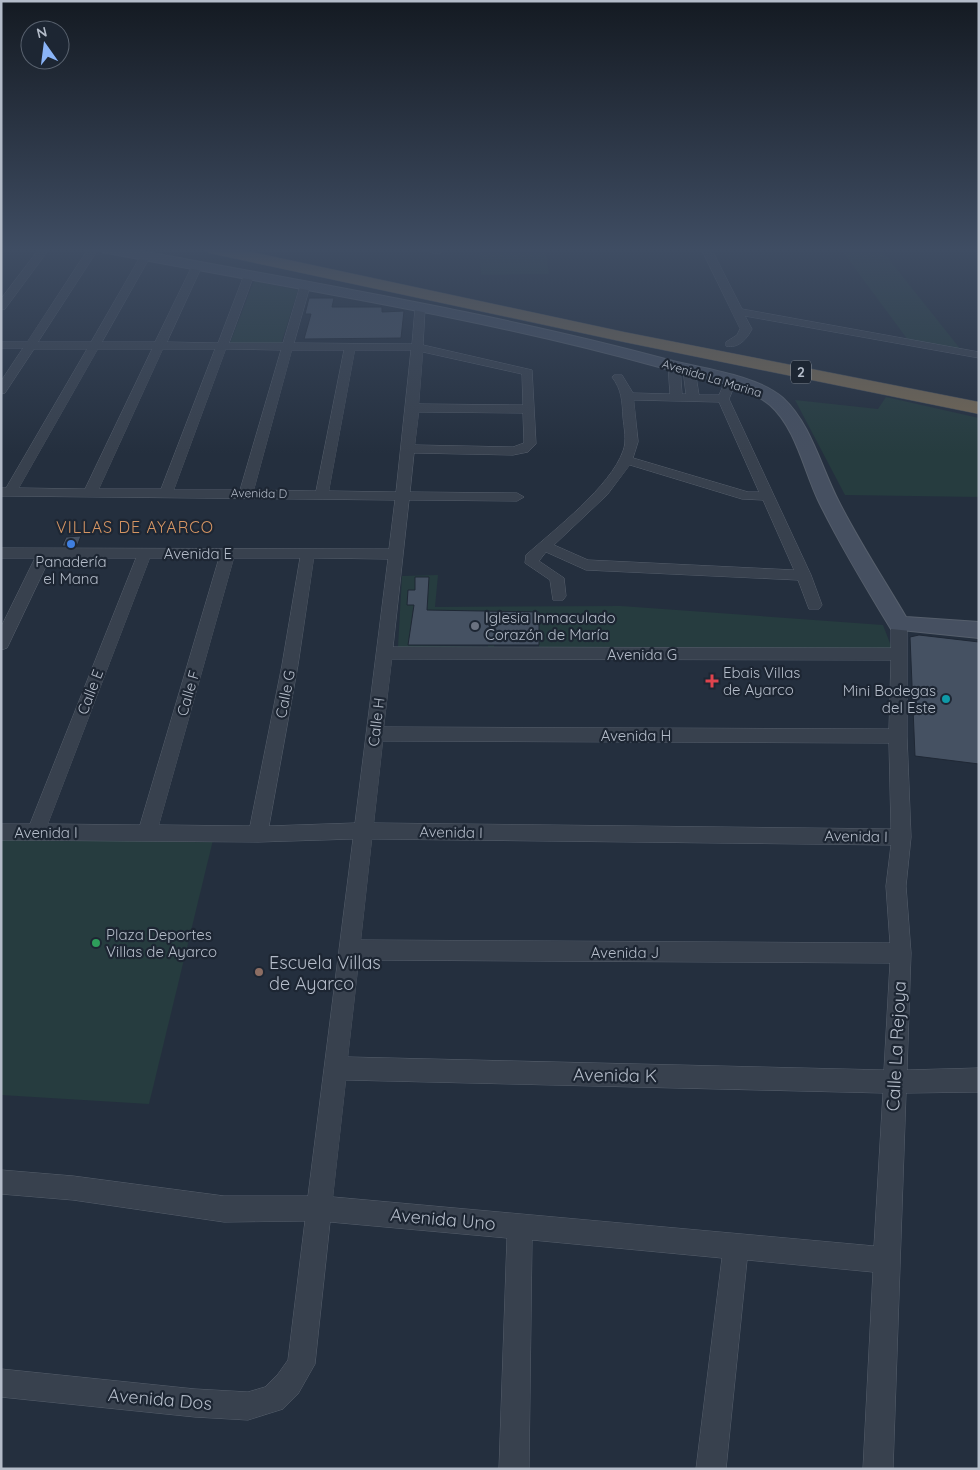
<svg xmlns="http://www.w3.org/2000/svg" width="980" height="1470" font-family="Quicksand,sans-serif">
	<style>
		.green { fill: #263c3f; fill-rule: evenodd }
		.building { fill: #455162; stroke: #1f2835 }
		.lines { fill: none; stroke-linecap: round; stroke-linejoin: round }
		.street-casing { stroke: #565f6c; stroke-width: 1 }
		.secondary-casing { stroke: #565f6c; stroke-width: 2 }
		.highway-casing { stroke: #434c59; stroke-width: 1 }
		.street { fill: #38414e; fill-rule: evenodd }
		.secondary { fill: #465061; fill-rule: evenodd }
		.highway { fill: #746855; fill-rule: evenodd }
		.shop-dot { fill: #3f7fe0; stroke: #1d2633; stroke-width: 2 }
		.worship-dot { fill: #6b7280; stroke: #1d2633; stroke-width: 2 }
		.health-dot { fill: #e0444e; stroke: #1d2633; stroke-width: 2 }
		.culture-dot { fill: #0f9aa8; stroke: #1d2633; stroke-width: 2 }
		.leisure-dot { fill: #2e9e5b; stroke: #1d2633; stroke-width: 2 }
		.education-dot { fill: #8d6e63; stroke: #1d2633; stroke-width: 2 }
		.labels { text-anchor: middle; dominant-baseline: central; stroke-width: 4.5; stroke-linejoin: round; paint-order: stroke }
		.far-street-label { font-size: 12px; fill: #b4bcc9; stroke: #1d2633 }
		.shield { fill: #1d2633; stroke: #878f9c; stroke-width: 1 }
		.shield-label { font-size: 14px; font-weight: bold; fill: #b4bcc9 }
		.street-label { font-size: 15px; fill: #b4bcc9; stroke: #1d2633 }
		.poi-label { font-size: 15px; fill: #b4bcc9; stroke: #1d2633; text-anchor: start }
		.neighbourhood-label { font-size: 16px; letter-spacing: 1px; fill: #d59563; stroke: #1d2633 }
		.near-poi-label { font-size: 18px; fill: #b4bcc9; stroke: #1d2633; text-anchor: start }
		.near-street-label { font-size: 18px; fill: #b4bcc9; stroke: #1d2633 }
	</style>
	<rect width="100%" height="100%" fill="#242f3e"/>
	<g class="green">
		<path d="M479,248H545L549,274L481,275Z"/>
		<path d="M840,248H880L962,351L908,340Z"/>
		<path d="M254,281L298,290L281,344L230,343Z"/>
		<path d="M886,397L979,418V497L845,495L795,400L878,409Z"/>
		<path d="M438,575L435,607L621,606L883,625L893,651L399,649L398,647L402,576ZM413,610L539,612V647H494V639H488V647L409,645Z"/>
		<path d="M1,840H213L149,1104L1,1095Z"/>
	</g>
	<g class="building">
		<path d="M309,298H334L332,307H382V312L404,311L401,338L304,339L311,314H305Z"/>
		<path d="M81,536L77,546H62L66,537Z"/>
		<path d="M415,577H429L427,610L539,612V645H408L414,605H407L408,590H415Z"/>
		<path d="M919,635L979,642V764L915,756L910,637Z"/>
	</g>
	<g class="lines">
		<defs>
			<g id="street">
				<path d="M40,248H50L5,309L1,310V299Z"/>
				<path d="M89,248H99L38,342H91L140,257L145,254L150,257L102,342H155L192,266L197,263L202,266L167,342L218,343L244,275L249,272L254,275L229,343H283L300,286L305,283L310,286L294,343L412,344L415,309L420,306L425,309L423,345L532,370L536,444L528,452L513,455L414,453L410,492L517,493L524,497L517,501L409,500L393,647L891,648V624L893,620H905L907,624V736L911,837L906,886L911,953L907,1070L979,1068V1092L906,1093L893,1469H863L873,1272L747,1260L726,1469H696L722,1258L532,1240L529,1469H499L507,1238L330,1222L315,1364L298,1394L283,1409L248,1420L195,1417L1,1397V1369L195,1389L248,1392L265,1387L278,1374L288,1360L305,1221L224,1222L73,1200L1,1194V1170L73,1176L224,1196H308L353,839L258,842L1,840V824H30L136,558H50L9,644L7,648L1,650V627L35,558H1V548L389,549L395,500L1,496V488H6L87,349H34L5,393L1,394V381L23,348H1V342H27ZM98,349H152L85,489L19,488ZM163,349H215L161,489H99ZM226,349L281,350L240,490H174ZM292,350H344L316,491L254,490ZM355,350H411L396,492L329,491ZM423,352L522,374L523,405L419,404ZM419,412L523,413L524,443L513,447L415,445ZM150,558H219L140,825L48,824ZM234,558H300L282,665L250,826L159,825ZM314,558L388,559L355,823L269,826L298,665ZM392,659L891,660L889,729L384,727ZM383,741L889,743L891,829L374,823ZM372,839L891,845L886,886L890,943L361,940ZM359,960L890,963L884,1070L348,1057ZM346,1080L883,1093L874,1246L333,1197Z"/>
				<path d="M416,248H444L441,253L438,254Z"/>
				<path d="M701,248H711L742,309L979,352V358L745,316L752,329C747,339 738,349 726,346V342L737,335L740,329Z"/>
				<path d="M674,362L680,365L682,394H686L683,370L689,367L695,370L699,395H719L726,379L730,378L736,382L729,399L811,575L822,605L819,609H809L798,580L586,570L546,552L539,561L564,578L566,596L563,600H553L550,580L525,563L526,555C554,530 611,486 623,451C627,441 624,428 623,417C622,401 622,390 612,377L614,375H622L633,393L670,394L668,365ZM634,400L719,402L759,492H748L633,458L638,442ZM630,465L742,499L763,500L794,570L588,560L554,545L607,495Z"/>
			</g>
			<path id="secondary" d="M95,248H126C309,283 493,312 673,361C706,369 758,376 783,398C811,424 821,467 838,500C858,540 883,578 906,617L979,622V638L891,629C866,588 840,545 819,502C804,471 796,428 770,405C744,383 691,376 659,367C476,316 288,288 102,252Z"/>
			<path id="highway" d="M202,248H233L624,332L979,402V414L624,342L209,253Z"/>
		</defs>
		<use href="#street" class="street-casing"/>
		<use href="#secondary" class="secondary-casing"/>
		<use href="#highway" class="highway-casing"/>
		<use href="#street" class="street"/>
		<use href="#secondary" class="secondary"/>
		<use href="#highway" class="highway"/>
	</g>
	<linearGradient id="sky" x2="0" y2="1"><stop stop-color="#141a22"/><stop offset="0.55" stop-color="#3f4d63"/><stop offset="1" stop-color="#3f4d63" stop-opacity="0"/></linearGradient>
	<rect width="980" height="454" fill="url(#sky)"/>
	<circle class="shop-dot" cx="71" cy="544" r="5"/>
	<circle class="worship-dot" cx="475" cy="626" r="5"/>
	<path class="health-dot" d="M709.5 673.5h5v5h5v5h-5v5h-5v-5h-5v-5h5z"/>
	<circle class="culture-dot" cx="946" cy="699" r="5"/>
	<circle class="leisure-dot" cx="96" cy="943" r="5"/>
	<circle class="education-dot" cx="259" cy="972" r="5"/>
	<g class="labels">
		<g class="far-street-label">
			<text transform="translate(712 378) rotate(17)">Avenida La Marina</text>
			<text transform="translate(259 493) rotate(1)">Avenida D</text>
		</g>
		<rect class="shield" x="791" y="360.5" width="20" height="23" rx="4"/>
		<g class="shield-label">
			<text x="801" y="372">2</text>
		</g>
		<g class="street-label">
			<text x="198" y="553">Avenida E</text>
			<text x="642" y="654">Avenida G</text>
			<text transform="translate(90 692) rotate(-69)">Calle E</text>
			<text transform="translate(188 693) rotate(-74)">Calle F</text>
			<text transform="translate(285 694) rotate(-79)">Calle G</text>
			<text transform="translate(376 722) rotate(-83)">Calle H</text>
			<text x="636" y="735">Avenida H</text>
			<text x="46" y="832">Avenida I</text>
			<text transform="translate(451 832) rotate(1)">Avenida I</text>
			<text transform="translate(856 836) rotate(1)">Avenida I</text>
			<text x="625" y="952">Avenida J</text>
		</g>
		<g class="poi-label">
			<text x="71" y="561" text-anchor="middle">Panadería<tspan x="71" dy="17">el Mana</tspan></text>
			<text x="485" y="617">Iglesia Inmaculado<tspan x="485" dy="17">Corazón de María</tspan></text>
			<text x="723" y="672">Ebais Villas<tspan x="723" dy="17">de Ayarco</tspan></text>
			<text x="936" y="690" text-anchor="end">Mini Bodegas<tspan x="936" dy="17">del Este</tspan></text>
			<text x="106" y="934">Plaza Deportes<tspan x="106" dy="17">Villas de Ayarco</tspan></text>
		</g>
		<g class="neighbourhood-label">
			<text x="135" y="527">VILLAS DE AYARCO</text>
		</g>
		<g class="near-poi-label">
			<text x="269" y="962">Escuela Villas<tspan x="269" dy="21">de Ayarco</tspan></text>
		</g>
		<g class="near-street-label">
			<text transform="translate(896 1046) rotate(-87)">Calle La Rejoya</text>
			<text transform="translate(615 1075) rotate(1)">Avenida K</text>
			<text transform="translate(443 1219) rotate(5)">Avenida Uno</text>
			<text transform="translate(160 1399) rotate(5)">Avenida Dos</text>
		</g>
	</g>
	<rect width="980" height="1470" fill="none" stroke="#b4bcc9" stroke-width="5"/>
	<g transform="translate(45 45) rotate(346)"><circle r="24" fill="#1d2633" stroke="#59626f"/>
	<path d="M0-4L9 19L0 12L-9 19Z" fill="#8ab4f8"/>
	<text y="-8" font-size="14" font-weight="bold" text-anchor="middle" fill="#b4bcc9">N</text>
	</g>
</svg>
